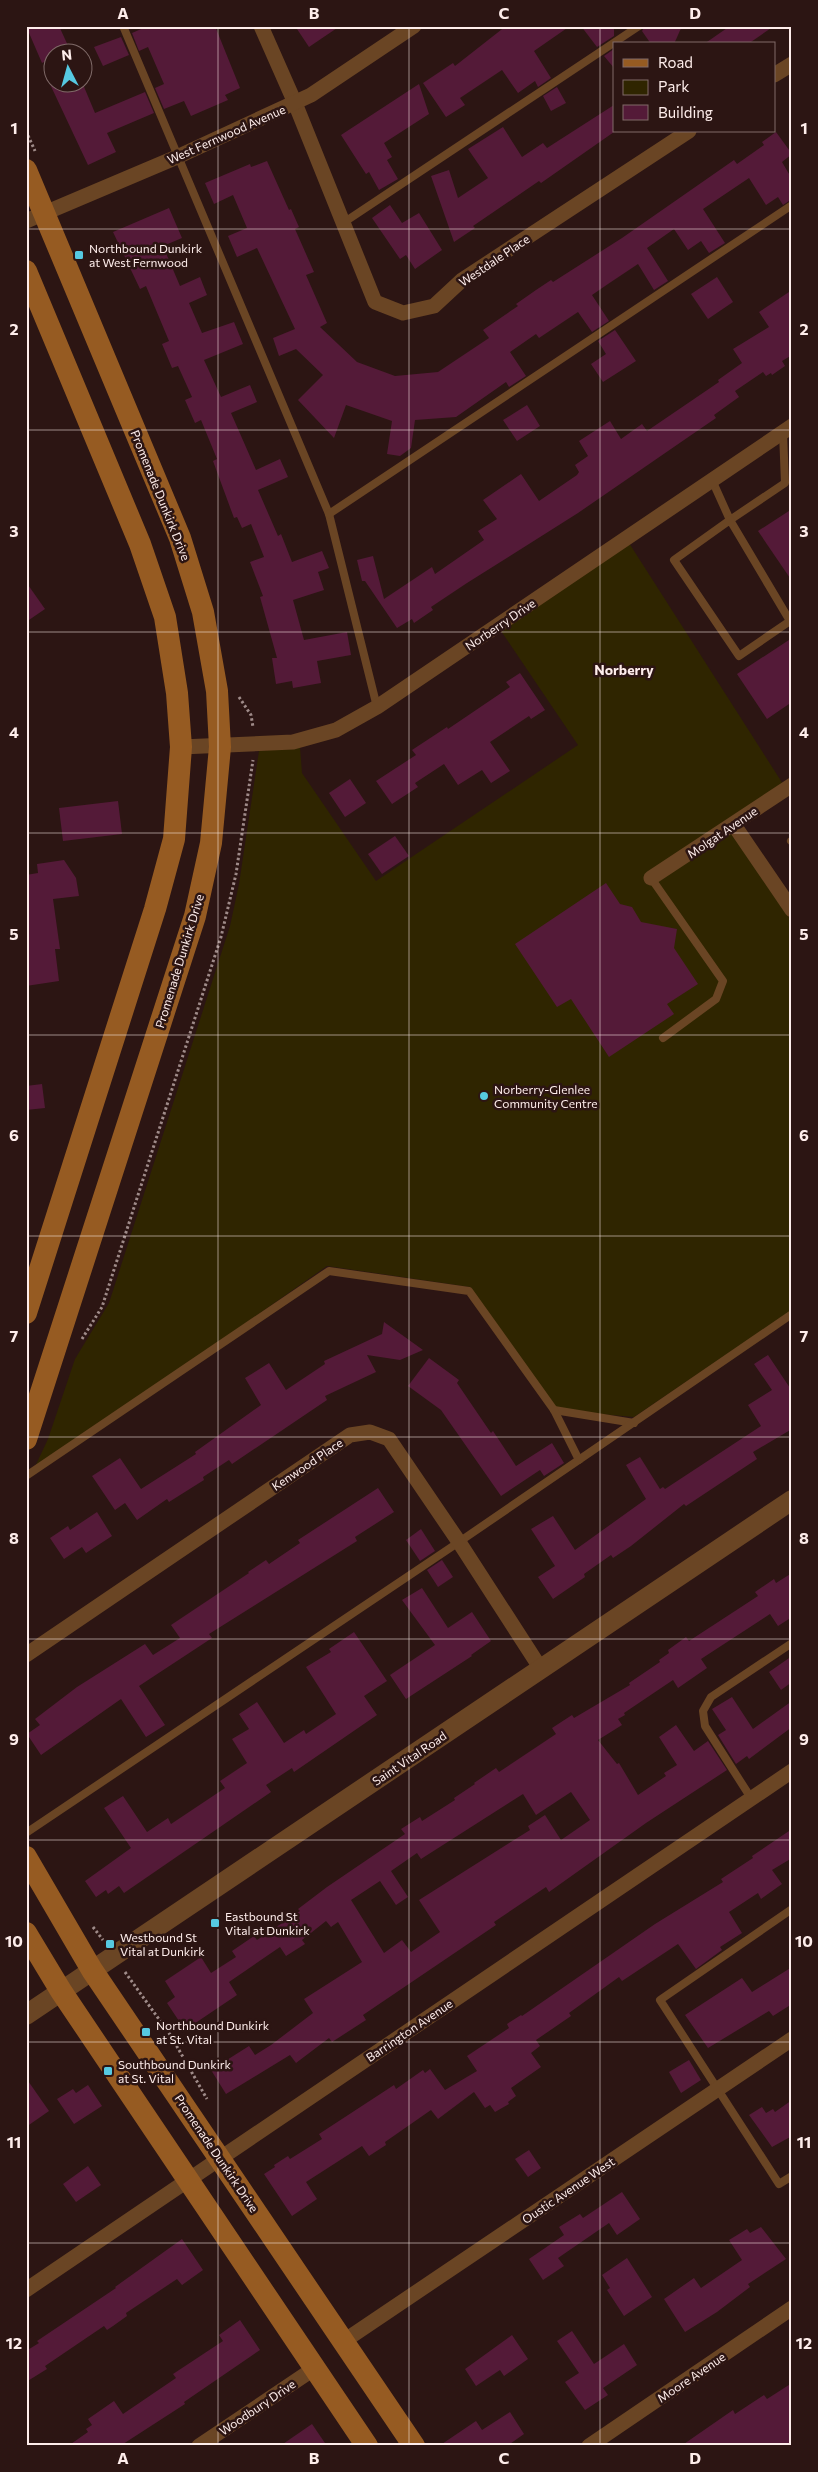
<svg xmlns="http://www.w3.org/2000/svg" width="818" height="2472" font-family="Commissioner,sans-serif">
	<style>
		.green { fill: #2f2500 }
		.building { fill: #541a38; fill-rule: evenodd }
		.lines { fill: none; stroke-linecap: round; stroke-linejoin: round }
		.path { stroke: #9f8b89; stroke-width: 3; stroke-dasharray: 2.5 2.5; stroke-linecap: butt }
		.service { stroke: #6a4524; stroke-width: 8 }
		.minor { stroke: #6a4524; stroke-width: 15 }
		.tertiary { stroke: #6a4524; stroke-width: 20 }
		.secondary { stroke: #965b22; stroke-width: 22 }
		.grid { fill: none; stroke: #feedeb; stroke-width: 1; stroke-opacity: 0.55 }
		.poi-dot { fill: #56c9e1; stroke: #2c1513; stroke-width: 2 }
		.labels { text-anchor: middle; dominant-baseline: central; stroke-width: 5; stroke-linejoin: round; paint-order: stroke }
		.street-label { font-size: 12px; fill: #feedeb; stroke: #2c1513 }
		.poi-label { font-size: 12px; fill: #feedeb; stroke: #2c1513; text-anchor: start }
		.neighbourhood-label { font-size: 14px; font-weight: bold; fill: #feedeb; stroke: #2c1513 }
		.neatline { fill: none; stroke: #feedeb; stroke-width: 2 }
		.grid-label { font-size: 16px; text-anchor: middle; font-weight: bold; fill: #feedeb }
	</style>
	<rect width="100%" height="100%" fill="#2c1513"/>
	<path class="green" d="M629,543L783,784L728,823L792,922V1310L634,1417L554,1410L470,1287L327,1266L32,1473L48,1439L75,1359L109,1303L230,926L239,884L259,751L300,747L302,773L376,881L578,745L501,631Z"/>
	<g class="building">
		<path d="M26,26H59L70,50L52,52V58L42,63Z"/>
		<path d="M148,26H215L240,88L225,95L228,100L191,116L184,101L164,109L155,88L164,84L148,47L139,51L132,33Z"/>
		<path d="M295,26H340L309,47Z"/>
		<path d="M506,26H570L534,51L551,78L538,87L535,81L518,93L502,70L460,98L465,105L446,117L423,83L453,63L455,66Z"/>
		<path d="M581,26H614V36L597,47Z"/>
		<path d="M645,26H682L674,44H651L642,31Z"/>
		<path d="M730,26H774L748,44H704Z"/>
		<path d="M121,37L129,55L103,66L94,47Z"/>
		<path d="M614,49V68L604,56Z"/>
		<path d="M49,82H82L95,113L145,92L154,113L107,133L116,152L88,165Z"/>
		<path d="M419,84L429,114L384,143L392,157L387,160L398,179L379,190L369,172L366,174L341,135Z"/>
		<path d="M557,87L566,103L551,111L543,96Z"/>
		<path d="M614,105V132L541,183L539,181L473,226L475,228L454,242L431,176L449,170L458,198L488,178L468,149L503,127L522,157L543,143L547,148Z"/>
		<path d="M776,132L792,154L782,162L792,179V199L783,205L778,197L766,205L749,178L703,209L725,243L709,253L701,241L688,250L674,229L647,248L668,281L654,290L638,264L608,284L592,295L609,321L592,332L578,312L539,338L536,334L510,352L526,376L509,387L506,382L456,417L415,420L411,448L400,456L387,454L392,421L346,405L334,438L298,400L323,375L296,349L279,356L273,338L295,329L257,248L237,257L228,236L247,228L233,195L214,204L205,183L250,164L251,167L267,161L289,210L291,209L299,227L295,229L314,272L306,275L327,323L320,327L357,362L395,376L438,372L489,338L483,330L518,306L516,304L536,290L551,280L553,282L622,238L734,160L737,164L764,145L762,142Z"/>
		<path d="M390,205L402,223L419,213L442,250L415,269L406,255L400,259L372,218Z"/>
		<path d="M169,208L182,238L163,246L180,286L200,277L207,295L189,303L202,333L234,322L243,344L204,360L221,397L250,385L257,402L231,413L256,470L280,459L288,477L258,490L278,536L281,534L292,562L322,551L329,568L318,572L324,590L293,600L304,640L347,632L351,655L317,661L321,683L293,688L292,681L276,684L272,658H277L260,597L263,596L250,562L264,557L251,524L242,528L237,517L234,518L213,461L217,459L201,420L195,423L185,400L192,397L178,366L172,368L162,344L169,341L146,286L140,289L113,232Z"/>
		<path d="M717,277L733,302L708,319L691,294Z"/>
		<path d="M792,290V355L782,361L785,366L772,375L771,373L766,376L763,372L735,391L739,397L714,415L716,418L578,513L467,583L431,607L433,610L414,623L412,619L397,628L365,581H362L357,560L373,556L384,599L432,567L435,574L484,540L478,531L497,519L483,500L521,474L539,501L577,475L579,472L575,465L588,456L579,441L610,421L621,439L642,424L647,431L719,382L718,380L742,363L733,349L769,327L759,312Z"/>
		<path d="M615,330L636,361L603,382L591,364L606,354L598,341Z"/>
		<path d="M527,405L540,426L517,441L503,420Z"/>
		<path d="M792,509V581L758,531Z"/>
		<path d="M26,582L45,609L26,622Z"/>
		<path d="M792,638V702L767,719L737,674Z"/>
		<path d="M520,673L545,710L531,719L529,716L490,742L510,771L491,783L482,770L458,785L444,764L415,783L418,787L392,804L376,781L416,755L412,750L447,727L448,729L510,687L506,682Z"/>
		<path d="M350,779L366,803L345,817L329,793Z"/>
		<path d="M118,801L122,834L63,841L59,808Z"/>
		<path d="M395,836L409,856L382,874L368,854Z"/>
		<path d="M64,860L76,878L79,896L53,899L60,949H55L59,981L26,986V875L38,873L37,864Z"/>
		<path d="M606,883L620,904L632,907L641,922L677,929L674,948L698,984L667,1004L674,1014L609,1057L571,999L557,1007L515,944Z"/>
		<path d="M42,1084L45,1108L26,1110V1086Z"/>
		<path d="M384,1322L423,1350L400,1360L367,1355L376,1372L325,1396L327,1400L232,1464L229,1460L203,1477L204,1480L169,1502L167,1499L137,1520L125,1503L115,1510L92,1476L120,1458L141,1489L196,1454L195,1452L261,1405L245,1378L269,1363L286,1390L325,1364L324,1361L382,1334Z"/>
		<path d="M768,1355L792,1391V1429L753,1452L757,1459L686,1506L684,1504L631,1546L613,1558L611,1555L584,1574L585,1577L553,1599L538,1577L555,1566L531,1529L553,1516L575,1550L646,1499L626,1465L640,1457L660,1489L663,1487L665,1489L761,1426L748,1405L772,1390L754,1364Z"/>
		<path d="M429,1358L459,1380L457,1383L491,1433L493,1431L516,1466L552,1443L564,1463L544,1476L540,1470L501,1496L441,1410L408,1386Z"/>
		<path d="M378,1488L394,1512L355,1537L357,1541L209,1634L212,1638L139,1686L165,1725L146,1737L121,1699L41,1755L27,1734L40,1725L35,1719L77,1687L145,1644L153,1655L180,1638L171,1625L249,1573L248,1572L266,1560L269,1564L300,1543L298,1540Z"/>
		<path d="M97,1512L112,1536L86,1553L82,1547L64,1559L50,1538L68,1526L70,1530Z"/>
		<path d="M421,1529L435,1551L420,1561L406,1540Z"/>
		<path d="M442,1560L453,1577L438,1587L427,1570Z"/>
		<path d="M792,1573V1617L778,1626L770,1614L701,1659L707,1668L678,1688L673,1680L624,1713L625,1715L618,1719L622,1725L598,1740L617,1764L619,1763L638,1795L666,1776L664,1773L677,1765L659,1737L676,1725L694,1751L708,1741L727,1770L646,1823L549,1892L546,1887L494,1922L496,1925L363,2015L366,2020L332,2042L329,2038L296,2063L290,2055L226,2094L211,2070L249,2046L255,2055L271,2045L313,2013L304,1999L362,1962L338,1922L331,1927L326,1921L302,1940L305,1944L286,1956L280,1947L229,1982L237,1995L185,2030L167,2003L175,1997L165,1981L201,1957L211,1973L236,1957L232,1951L254,1936L257,1940L300,1911L298,1909L327,1887L405,1834L401,1829L420,1817L422,1821L455,1800L454,1798L475,1784L474,1783L496,1768L499,1772L556,1734L552,1728L572,1715L574,1718L630,1685L629,1683L660,1662L659,1660L669,1653L668,1650L686,1637L689,1641L758,1596L755,1592L774,1579L776,1583ZM571,1792L590,1820L561,1840L545,1815L528,1826L530,1830L419,1900L440,1932L411,1952L402,1940L384,1953L351,1900L380,1881L396,1905L408,1897L391,1871L417,1853L421,1859L523,1794L536,1815Z"/>
		<path d="M422,1588L448,1628L472,1612L491,1641L471,1655L472,1656L406,1699L390,1675L435,1645L402,1600Z"/>
		<path d="M354,1632L387,1681L364,1696L377,1715L294,1772L292,1768L266,1785L271,1792L124,1893L119,1886L108,1894L106,1890L96,1897L85,1881L131,1848L104,1808L123,1796L147,1832L168,1818L171,1824L225,1788L220,1781L247,1763L232,1739L249,1729L239,1714L257,1702L284,1743L304,1730L306,1734L336,1714L306,1667L331,1652L329,1649Z"/>
		<path d="M792,1656V1682L781,1690L769,1672Z"/>
		<path d="M732,1697L753,1729L792,1701V1727L749,1759L747,1756L736,1764L718,1735L726,1730L712,1709Z"/>
		<path d="M792,1829V1858L772,1870L782,1884L761,1899L758,1893L729,1912L742,1933L720,1947L722,1950L696,1969L678,1944L622,1981L619,1977L569,2013L571,2016L536,2040L540,2046L531,2053L541,2067L511,2088L516,2096L508,2102L509,2104L495,2112L490,2105L485,2108L474,2092L438,2119L431,2110L385,2142L386,2145L369,2156L362,2146L306,2182L317,2199L292,2216L264,2174L275,2167L274,2165L288,2156L290,2159L322,2139L319,2134L394,2085L396,2089L423,2070L425,2073L430,2069L445,2090L477,2071L467,2056L509,2028L507,2024L521,2015L522,2016L655,1924L723,1882L721,1879L753,1858L752,1856Z"/>
		<path d="M792,1967V2004L773,2016L769,2011L708,2048L685,2015L742,1978L752,1992Z"/>
		<path d="M689,2060L701,2080L681,2093L669,2072Z"/>
		<path d="M26,2078L49,2111L26,2127Z"/>
		<path d="M88,2085L102,2106L74,2124L57,2099L73,2089L76,2093Z"/>
		<path d="M792,2100V2136L772,2147L749,2115L762,2107L766,2113L773,2109L775,2112Z"/>
		<path d="M529,2150L541,2168L528,2177L515,2159Z"/>
		<path d="M88,2166L101,2185L76,2202L63,2184Z"/>
		<path d="M622,2192L640,2219L617,2235L609,2223L558,2258L564,2266L543,2280L529,2259L564,2235L559,2227L580,2214L583,2218Z"/>
		<path d="M761,2227L786,2259L748,2284L750,2287L717,2312L685,2332L664,2299L694,2278L701,2288L742,2260L729,2240L747,2229L750,2233Z"/>
		<path d="M182,2239L203,2270L182,2285L177,2279L126,2313L127,2316L113,2326L107,2330L104,2326L45,2366L47,2369L26,2382V2351L39,2343L37,2341L116,2288L115,2287Z"/>
		<path d="M627,2258L652,2297L624,2316L607,2290L610,2288L602,2275Z"/>
		<path d="M240,2320L260,2350L184,2402L185,2404L120,2446H68L88,2432L86,2429L92,2425L88,2419L114,2401L123,2414L176,2378L173,2374L223,2341L219,2335Z"/>
		<path d="M572,2331L594,2364L624,2344L637,2365L603,2388L608,2395L585,2410L565,2382L579,2373L557,2341Z"/>
		<path d="M512,2335L528,2359L504,2376L500,2370L476,2386L465,2369Z"/>
		<path d="M792,2383V2446H681L733,2410L735,2414L764,2395L767,2399Z"/>
		<path d="M510,2412L524,2434L507,2446H439L476,2421L482,2430Z"/>
		<path d="M312,2424L327,2446H280Z"/>
	</g>
	<g class="lines">
		<g class="path">
			<path d="M26,131L35,151"/>
			<path d="M239,697L251,715L253,727"/>
			<path d="M82,1339L102,1307L221,937L236,874L253,760"/>
			<path d="M93,1927L103,1940"/>
			<path d="M125,1972L171,2036L207,2099"/>
		</g>
		<g class="service">
			<path d="M123,26L329,514L377,707"/>
			<path d="M343,223L639,26"/>
			<path d="M712,480L730,520L785,483L783,432"/>
			<path d="M329,514L792,205"/>
			<path d="M730,520L790,621L739,656L674,560Z"/>
			<path d="M791,841L792,842"/>
			<path d="M651,878L723,981L716,999L663,1038"/>
			<path d="M554,1410L634,1423"/>
			<path d="M26,1476L329,1271L469,1291L554,1410L579,1460"/>
			<path d="M751,1798L705,1726L703,1711L711,1697L792,1643"/>
			<path d="M26,1833L459,1542L792,1314"/>
			<path d="M792,1909L660,2000L779,2184L792,2176"/>
		</g>
		<g class="minor">
			<path d="M261,26L295,103L375,302L403,313L434,306L462,280L689,131"/>
			<path d="M774,75L792,64"/>
			<path d="M26,221L177,157L311,95L414,26"/>
			<path d="M181,747L293,742L336,730L377,707L792,426"/>
			<path d="M734,825L792,910"/>
			<path d="M651,878L792,785"/>
			<path d="M26,1655L350,1435L370,1432L389,1439L459,1542L541,1669"/>
			<path d="M26,2290L792,1771"/>
			<path d="M344,2341L792,2039"/>
			<path d="M199,2446L315,2368"/>
			<path d="M589,2446L792,2308"/>
		</g>
		<path class="tertiary" d="M26,2015L792,1500"/>
		<g class="secondary">
			<path d="M26,170L180,538L203,612L217,691L220,747L211,843L195,916L26,1439"/>
			<path d="M26,271L140,544L165,617L177,693L181,747L174,839L155,909L26,1313"/>
			<path d="M26,1857L92,1970L414,2446"/>
			<path d="M26,1933L61,1991L367,2446"/>
		</g>
	</g>
	<path class="grid" d="M218,26V2446M409,26V2446M600,26V2446M26,229H792M26,430H792M26,632H792M26,833H792M26,1035H792M26,1236H792M26,1437H792M26,1639H792M26,1840H792M26,2042H792M26,2243H792"/>
	<g class="poi-dot">
		<rect x="74" y="250" width="10" height="10" rx="2.5"/>
		<circle cx="484" cy="1096" r="5"/>
		<rect x="210" y="1918" width="10" height="10" rx="2.5"/>
		<rect x="105" y="1939" width="10" height="10" rx="2.5"/>
		<rect x="141" y="2027" width="10" height="10" rx="2.5"/>
		<rect x="103" y="2066" width="10" height="10" rx="2.5"/>
	</g>
	<g class="labels">
		<g class="street-label">
			<text transform="translate(226 134) rotate(-24)">West Fernwood Avenue</text>
			<text transform="translate(494 260) rotate(-34)">Westdale Place</text>
			<text transform="translate(161 495) rotate(68)">Promenade Dunkirk Drive</text>
			<text transform="translate(500 624) rotate(-34)">Norberry Drive</text>
			<text transform="translate(722 832) rotate(-34)">Molgat Avenue</text>
			<text transform="translate(179 961) rotate(-73)">Promenade Dunkirk Drive</text>
			<text transform="translate(307 1464) rotate(-34)">Kenwood Place</text>
			<text transform="translate(409 1758) rotate(-34)">Saint Vital Road</text>
			<text transform="translate(409 2030) rotate(-34)">Barrington Avenue</text>
			<text transform="translate(217 2153) rotate(56)">Promenade Dunkirk Drive</text>
			<text transform="translate(568 2190) rotate(-34)">Oustic Avenue West</text>
			<text transform="translate(691 2377) rotate(-34)">Moore Avenue</text>
			<text transform="translate(257 2407) rotate(-34)">Woodbury Drive</text>
		</g>
		<g class="poi-label">
			<text x="89" y="248">Northbound Dunkirk<tspan x="89" dy="14">at West Fernwood</tspan></text>
			<text x="494" y="1089">Norberry-Glenlee<tspan x="494" dy="14">Community Centre</tspan></text>
			<text x="225" y="1916">Eastbound St<tspan x="225" dy="14">Vital at Dunkirk</tspan></text>
			<text x="120" y="1937">Westbound St<tspan x="120" dy="14">Vital at Dunkirk</tspan></text>
			<text x="156" y="2025">Northbound Dunkirk<tspan x="156" dy="14">at St. Vital</tspan></text>
			<text x="118" y="2064">Southbound Dunkirk<tspan x="118" dy="14">at St. Vital</tspan></text>
		</g>
		<g class="neighbourhood-label">
			<text x="624" y="669">Norberry</text>
		</g>
	</g>
	<rect width="818" height="2472" fill="none" stroke="#2c1513" stroke-width="55"/>
	<rect x="613" y="42" width="162" height="90" fill="#2c1513" stroke="#806b69"/>
	<rect x="623" y="59" width="25" height="8" fill="#965b22" stroke="#806b69"/>
	<text x="658" y="68" font-size="15" fill="#feedeb">Road</text>
	<rect x="623" y="80" width="25" height="15" fill="#2f2500" stroke="#806b69"/>
	<text x="658" y="92" font-size="15" fill="#feedeb">Park</text>
	<rect x="623" y="105" width="25" height="15" fill="#541a38" stroke="#806b69"/>
	<text x="658" y="118" font-size="15" fill="#feedeb">Building</text>
	<g transform="translate(68 68) rotate(354)"><circle r="24" fill="#2c1513" stroke="#806b69"/>
	<path d="M0-4L9 19L0 12L-9 19Z" fill="#56c9e1"/>
	<text y="-8" font-size="14" font-weight="bold" text-anchor="middle" fill="#feedeb">N</text>
	</g>
	<rect x="28" y="28" width="762" height="2416" class="neatline"/>
	<g class="grid-label">
		<text x="123" y="19">A</text>
		<text x="314" y="19">B</text>
		<text x="504" y="19">C</text>
		<text x="695" y="19">D</text>
		<text x="14" y="134">1</text>
		<text x="804" y="134">1</text>
		<text x="14" y="335">2</text>
		<text x="804" y="335">2</text>
		<text x="14" y="537">3</text>
		<text x="804" y="537">3</text>
		<text x="14" y="738">4</text>
		<text x="804" y="738">4</text>
		<text x="14" y="940">5</text>
		<text x="804" y="940">5</text>
		<text x="14" y="1141">6</text>
		<text x="804" y="1141">6</text>
		<text x="14" y="1342">7</text>
		<text x="804" y="1342">7</text>
		<text x="14" y="1544">8</text>
		<text x="804" y="1544">8</text>
		<text x="14" y="1745">9</text>
		<text x="804" y="1745">9</text>
		<text x="14" y="1947">10</text>
		<text x="804" y="1947">10</text>
		<text x="14" y="2148">11</text>
		<text x="804" y="2148">11</text>
		<text x="14" y="2349">12</text>
		<text x="804" y="2349">12</text>
		<text x="123" y="2464">A</text>
		<text x="314" y="2464">B</text>
		<text x="504" y="2464">C</text>
		<text x="695" y="2464">D</text>
	</g>
</svg>
